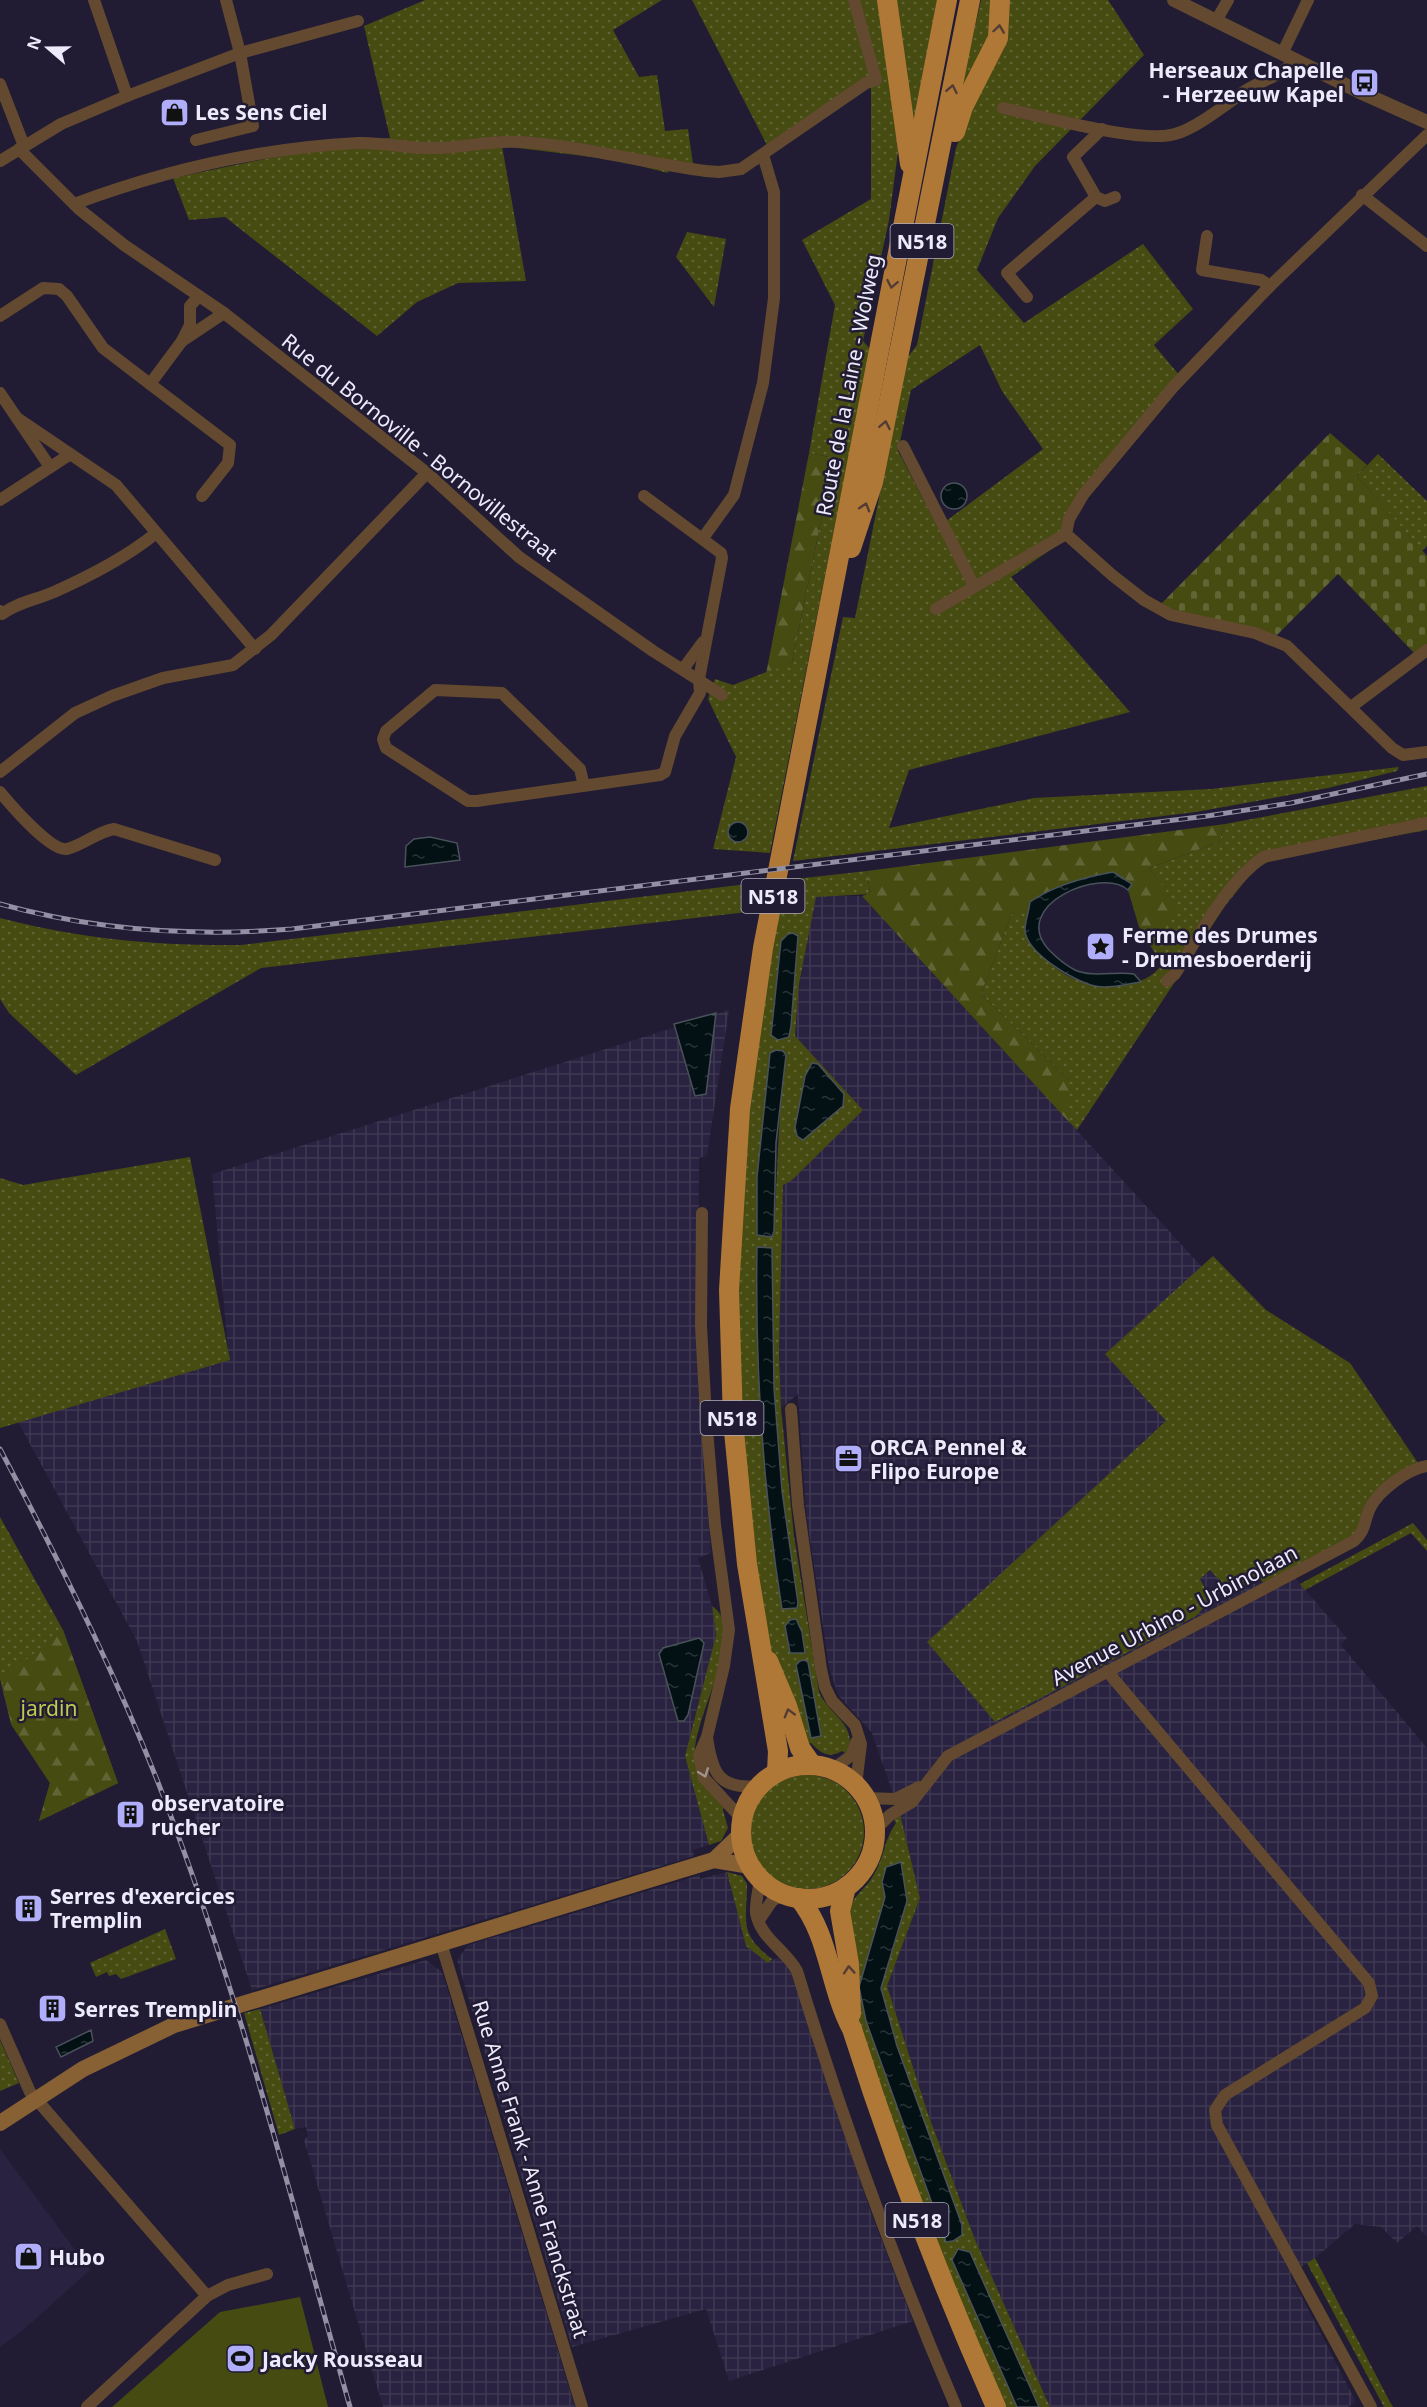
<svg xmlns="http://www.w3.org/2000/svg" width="1427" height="2407" font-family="'Noto Sans',sans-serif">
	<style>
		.built { fill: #292240 }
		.industrial { fill: url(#industrial-grid) }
		.green { fill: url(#green-dots); fill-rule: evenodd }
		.forest { fill: url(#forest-firs) }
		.cemetery { fill: url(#cemetery-stones) }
		.pitch { fill: #464b11 }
		.water { fill: url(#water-ripples); stroke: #49525a; stroke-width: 1.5 }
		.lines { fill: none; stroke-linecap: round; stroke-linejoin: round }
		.minor { stroke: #62492f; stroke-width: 12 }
		.tertiary { stroke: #62492f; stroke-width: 14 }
		.secondary { stroke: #876034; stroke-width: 16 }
		.trunk { stroke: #b07837; stroke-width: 20 }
		.rail-casing { stroke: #9390a4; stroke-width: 5 }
		.rail { stroke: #211c34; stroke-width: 3; stroke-dasharray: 9; stroke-linecap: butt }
		.oneway { stroke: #533c35 }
		.oneway2 { stroke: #a1928b }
		.labels { text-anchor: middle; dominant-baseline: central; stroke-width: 5; stroke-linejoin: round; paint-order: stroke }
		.shield { fill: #211c34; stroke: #b0adbf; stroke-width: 1.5 }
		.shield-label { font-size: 20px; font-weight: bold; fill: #edebfb }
		.poi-label { font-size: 21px; font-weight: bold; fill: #edebfb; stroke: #211c34; text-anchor: start }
		.street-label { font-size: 21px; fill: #edebfb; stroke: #211c34 }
		.park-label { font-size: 21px; fill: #becb51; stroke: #211c34 }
	</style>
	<defs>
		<pattern id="industrial-grid" width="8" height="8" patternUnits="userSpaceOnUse" patternTransform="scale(1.5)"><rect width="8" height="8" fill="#292240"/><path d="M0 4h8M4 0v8" fill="none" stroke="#3e3853"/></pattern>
		<pattern id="green-dots" width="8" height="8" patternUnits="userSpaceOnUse" patternTransform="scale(1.5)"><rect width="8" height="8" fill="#464b11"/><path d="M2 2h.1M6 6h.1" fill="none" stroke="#616535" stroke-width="1.8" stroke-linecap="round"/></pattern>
		<pattern id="forest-firs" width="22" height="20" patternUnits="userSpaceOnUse" patternTransform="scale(1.5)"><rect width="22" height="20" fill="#464b11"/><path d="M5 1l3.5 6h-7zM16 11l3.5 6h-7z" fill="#616535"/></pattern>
		<pattern id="cemetery-stones" width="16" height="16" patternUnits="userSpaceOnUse" patternTransform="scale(1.5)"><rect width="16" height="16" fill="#464b11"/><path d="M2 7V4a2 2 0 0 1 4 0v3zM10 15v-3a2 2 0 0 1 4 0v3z" fill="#616535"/></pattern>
		<pattern id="water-ripples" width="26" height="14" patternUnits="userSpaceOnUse" patternTransform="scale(1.5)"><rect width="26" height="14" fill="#031115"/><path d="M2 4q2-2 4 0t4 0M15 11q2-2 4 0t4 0" fill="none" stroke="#283438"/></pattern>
	</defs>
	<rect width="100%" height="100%" fill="#211c34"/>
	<path class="built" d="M0,2149L90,2270L22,2331L0,2347Z"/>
	<g class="industrial">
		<path d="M816,896H862L1202,1267L1105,1354L1166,1421L928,1642L1207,1589L1200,1579L1211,1570L1224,1585L1244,1587L1297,1569L1296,1579L1300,1584L1347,1638L1341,1645L1427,1748V2237L1417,2226L1397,2243L1381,2227L1355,2224L1315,2258L1290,2274L1356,2402L1348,2407H1050L974,2237L928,2114L887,1986L920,1898L900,1814L872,1733L838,1695L829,1667L806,1512L798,1394L781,1408L779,1353L783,1184L863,1110L795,1037L799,984Z"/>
		<path d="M729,1010L707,1156L699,1158L698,1384L711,1553L698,1558L712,1606L716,1635L685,1756L709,1845L693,1850L694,1856L252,1990L137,1641L18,1422L229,1360L212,1174Z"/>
		<path d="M727,1872L746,1946L768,1962L779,1957L792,1974L872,2216L913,2321L729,2381L706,2309L572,2347L457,1960L468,1945L700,1875V1879Z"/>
		<path d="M426,1960L442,1972L445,1981L575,2407H383L304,2140L308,2136L306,2127L295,2129L260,2009Z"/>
	</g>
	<g class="green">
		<path d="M425,0H662L613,30L639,77L657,75L665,131L688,129L693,164L671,162L668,173L616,160L502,146L526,281L458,283L417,302L377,336L225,217L189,220L173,178L357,140L390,138L364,26Z"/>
		<path d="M692,0H937L910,141L899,144L889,220L863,341L870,349L770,853L713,849L736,757L708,699L715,679L733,685L792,662L834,458L809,453L835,305L802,240L871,199V89L865,78L768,147Z"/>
		<path d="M981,0H1108L1144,55L1035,166L998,218L977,270L1024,323L1143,244L1193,309L1154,345L1185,382L1098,481L1062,542L1011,577L1130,712L909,770L889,828L1034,798L1211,789L1399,767L1397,771L1328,788L1196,812L793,861L843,617L855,618L907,358L917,345L956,148L970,112L959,95ZM980,345L1002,391L1043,449L938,527L898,451L911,390Z"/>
		<path d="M687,232L726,239L714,307L676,257Z"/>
		<path d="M1378,454L1427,501V546L1422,551L1357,476Z"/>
		<path d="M1427,786V830L1275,858L1254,870L1225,906L1077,1130L1069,1122V1080L981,994L1012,913L1030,902C1029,911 1025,921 1025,930C1025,936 1032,945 1037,950C1062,979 1089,990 1127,984C1140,982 1154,977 1162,964L1148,942L1180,911L1149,868L1219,842L1225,824Z"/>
		<path d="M867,871L870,894L816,897L799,984L795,1036L863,1110L792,1180L783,1185L779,1353L781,1408L794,1536L819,1692C829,1716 859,1724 847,1754L842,1751C828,1759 821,1753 811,1743L805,1745C793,1714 779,1683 769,1652C759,1618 759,1579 754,1544C722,1323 740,1098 786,880ZM776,1050L783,1051L774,1231L770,1054ZM757,1247L772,1248L774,1388L782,1491L798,1603L782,1609L768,1500L756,1283Z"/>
		<path d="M765,882L756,911L261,968L76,1075L9,1013L0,999V918C80,939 159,946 241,945Z"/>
		<path d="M190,1157L230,1360L0,1428V1178L23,1185Z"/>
		<path d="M1213,1256L1266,1310L1350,1363L1418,1463L1369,1500L1355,1536L1266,1585L1261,1580L1234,1589L1224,1585L1210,1570L1200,1579C1209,1593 1209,1604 1196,1616L995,1722L927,1642L1166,1421L1105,1354Z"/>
		<path d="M0,1517L63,1630L118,1783L39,1821L50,1783L11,1724L0,1679Z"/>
		<path d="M1413,1523L1427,1540V1551L1411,1533L1305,1590L1300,1584Z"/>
		<path d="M712,1606C752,1632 684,1729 696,1764C701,1778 716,1793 724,1806L723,1810L728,1828L721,1841L709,1845L685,1756L716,1635Z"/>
		<circle cx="807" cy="1832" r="57"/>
		<path d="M900,1814L920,1898L887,1986L928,2114L974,2237L1050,2407H1039L970,2252L959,2249L952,2260L1017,2407H1004L966,2324L858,2028L849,1911C853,1895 865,1890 873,1876C884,1859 884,1839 896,1823L893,1818ZM900,1862L907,1901L881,1988L897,2046L962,2225L859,1987L885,1897L882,1882L886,1867Z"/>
		<path d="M727,1872L742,1876L747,1884C747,1922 738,1933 772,1959L768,1963L746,1946Z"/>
		<path d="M165,1929L176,1959L121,1979L116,1974L109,1976L107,1972L96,1977L90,1963Z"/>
		<path d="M260,2009L295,2129L279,2135L244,2013Z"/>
		<path d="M0,2040L19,2083L0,2091Z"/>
		<path d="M1315,2258L1390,2402L1393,2407H1384L1307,2263Z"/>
	</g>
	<g class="forest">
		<path d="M809,453L834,458L792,662L766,674Z"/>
		<path d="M1225,824L1219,842L1149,868L1181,911L1148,942L1139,927L1128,890L1132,884L1113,872C1075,879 1045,894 1012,913L981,994L1069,1080V1122L862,896L870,893L867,871Z"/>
		<path d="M63,1630L118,1783L39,1821L50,1783L11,1724L2,1679Z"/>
	</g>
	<path class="cemetery" d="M1330,433L1367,465L1357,476L1427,556V646L1416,655L1338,574L1277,635L1168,612L1160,605Z"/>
	<path class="pitch" d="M300,2297L328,2407H112L220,2312Z"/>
	<g class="water">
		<circle cx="954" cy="496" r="13"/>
		<circle cx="738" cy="832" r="10"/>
		<path d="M430,837L457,843L460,860L405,867L406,846L414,839Z"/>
		<path d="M1113,872L1132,884L1128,890C1103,866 1008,905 1049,950C1056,957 1065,965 1075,970C1093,978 1115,971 1134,974L1141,982C1126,984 1111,989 1095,986C1075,982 1026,953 1025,930C1025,922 1029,911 1030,902C1054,885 1085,877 1113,872Z"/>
		<path d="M793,933L798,936L791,1026L789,1037L778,1040L771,1035L781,941L788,934Z"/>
		<path d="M716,1013L706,1094L695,1096L674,1024Z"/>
		<path d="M776,1050L783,1051L786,1055L776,1143L774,1231L772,1237L757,1235V1177L770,1053Z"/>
		<path d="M812,1063L818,1064L844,1094L843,1106L803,1140L797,1136L795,1127L805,1076Z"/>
		<path d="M757,1247L772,1248L774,1388L782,1491L798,1603L797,1608L782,1609C763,1490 755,1368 757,1247Z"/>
		<path d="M796,1619L802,1632L805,1653H790L785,1626L790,1620Z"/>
		<path d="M699,1638L704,1643L688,1715L684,1721H678L659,1654L663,1648Z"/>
		<path d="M804,1660L808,1662L821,1736L811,1738L796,1665L800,1661Z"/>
		<path d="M901,1862L907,1901L881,1988L897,2046L962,2225V2235L953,2241L946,2242L866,2021L859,1987L885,1897L882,1882L886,1867Z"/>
		<path d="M91,2030L93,2041L61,2057L56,2047Z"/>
		<path d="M958,2249L970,2252L1039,2407H1017L952,2260Z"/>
	</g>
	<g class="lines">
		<g class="minor">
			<path d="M94,0L127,96"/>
			<path d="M1216,21L1228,0"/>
			<path d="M1282,54L1308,0"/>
			<path d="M0,84L24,146"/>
			<path d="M1003,108C1041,116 1141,144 1175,134C1197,128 1226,104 1245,91C1263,79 1281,77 1295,60"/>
			<path d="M1102,129L1073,157L1096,197L1105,201L1115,197"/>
			<path d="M196,140L253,126L240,53L226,0"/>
			<path d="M19,149L79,209L124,245L224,313L427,473L519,557L653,651L722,695"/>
			<path d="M0,161L61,124L127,96L240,53L358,21"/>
			<path d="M1362,195L1427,246"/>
			<path d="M74,204C165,170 260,148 358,143C383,142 409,149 435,148C463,148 492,140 521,142C583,146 644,163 706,171L719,172L741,169L866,83L876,80L854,0"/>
			<path d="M1207,236L1202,270L1261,280L1270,286"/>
			<path d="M199,296L190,306V325L182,341L224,313"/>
			<path d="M1027,297L1007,273L1096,197"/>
			<path d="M0,316L43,288L59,289L67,296L103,348L150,384L182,341"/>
			<path d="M150,384L230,445L228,463L202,496"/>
			<path d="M0,393L50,467"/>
			<path d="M17,418L116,485L255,649"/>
			<path d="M903,446L974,586"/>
			<path d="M0,500L69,455"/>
			<path d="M1066,534L1112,575L1144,600L1171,615L1255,633L1287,646L1392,748L1403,755L1427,752"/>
			<path d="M703,538L734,495L763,383L774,298V192L763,155"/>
			<path d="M936,609L1066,534L1069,519L1083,495L1174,386L1270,286L1427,135"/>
			<path d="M0,611L2,614C18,602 36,600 54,592C90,576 125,558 155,534"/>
			<path d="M683,669L703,642"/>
			<path d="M1351,707L1427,650"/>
			<path d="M0,772L75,713L112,696L163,678L233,665L271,635L427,473"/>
			<path d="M584,786L580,769L502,693L435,690L386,731L383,739L386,748L468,801H477L660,775L665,772L675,736L700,693L699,679L722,558L721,553L644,496"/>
			<path d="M0,792C10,804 51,852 67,849C83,845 97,832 114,829L215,860"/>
			<path d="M1167,981L1175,974C1201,934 1224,885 1263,857L1427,823"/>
			<path d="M702,1213L701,1326L706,1417L715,1525L729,1630L724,1666L707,1737L699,1755L704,1778L742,1819"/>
			<path d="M791,1409L798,1505L821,1669L825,1687L832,1701L855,1725L861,1744L856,1785"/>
			<path d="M1107,1671L1369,1983L1372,1996L1365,2008L1225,2095L1215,2110L1217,2125L1371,2407"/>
			<path d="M707,1737C712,1773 719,1790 759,1786"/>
			<path d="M833,1769L852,1755L856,1742"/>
			<path d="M866,1798L895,1799L919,1787"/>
			<path d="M875,1830L890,1815L912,1802L948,1756L1354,1541C1366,1531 1364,1520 1370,1508C1379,1490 1408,1469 1427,1466"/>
			<path d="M760,1879C759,1889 755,1903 756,1913C761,1939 785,1949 797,1971C843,2121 894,2263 956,2407"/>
			<path d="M759,1920L772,1901L782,1894"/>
			<path d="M441,1943L582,2407"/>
			<path d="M0,2024L30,2092L207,2296"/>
			<path d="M87,2407L207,2296L228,2285L267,2274"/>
		</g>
		<path class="tertiary" d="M1174,0L1360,92L1427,122"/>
		<g class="secondary">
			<path d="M714,1860L741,1834"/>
			<path d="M0,2123L83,2069L174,2025L714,1860L750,1866"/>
		</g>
		<g class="trunk">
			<path d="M887,0L910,164"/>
			<path d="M955,132L963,107L998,38L1000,0"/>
			<path d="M851,548L873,482L970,0"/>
			<path d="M768,1661L787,1706L800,1748L812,1765"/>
			<circle cx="808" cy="1832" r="67"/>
			<path d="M777,1772L778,1751L747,1564L733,1421L729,1290L740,1109L763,948L947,0"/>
			<path d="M846,1887L840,1911L849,1964L851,2014"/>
			<path d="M799,1898C830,1936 829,1986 852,2029C893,2158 941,2283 996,2407"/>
		</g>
		<defs>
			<g id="rail">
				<path d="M0,904C97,931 192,937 292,929L1207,816L1291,803L1427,774"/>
				<path d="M0,1449C65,1572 127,1696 175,1827C245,2016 295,2213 350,2407"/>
			</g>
		</defs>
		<use href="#rail" class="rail-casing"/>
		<use href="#rail" class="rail"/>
	</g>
	<defs><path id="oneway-chevron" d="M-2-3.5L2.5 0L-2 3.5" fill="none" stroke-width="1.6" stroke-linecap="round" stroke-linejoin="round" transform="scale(1.5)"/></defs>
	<g class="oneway">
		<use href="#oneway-chevron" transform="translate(999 29) rotate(-82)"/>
		<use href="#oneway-chevron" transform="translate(952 89) rotate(-79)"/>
		<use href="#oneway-chevron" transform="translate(892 284) rotate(101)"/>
		<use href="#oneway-chevron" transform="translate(885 425) rotate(-79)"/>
		<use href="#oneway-chevron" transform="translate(865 507) rotate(-73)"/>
		<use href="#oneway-chevron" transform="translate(789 1713) rotate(-106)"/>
		<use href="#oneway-chevron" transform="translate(849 1970) rotate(-94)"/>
	</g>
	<use class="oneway2" href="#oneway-chevron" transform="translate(704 1773) rotate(69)"/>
	<defs>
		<symbol id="bus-square" viewBox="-11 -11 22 22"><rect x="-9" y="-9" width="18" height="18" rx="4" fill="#b0aefa" stroke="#211c34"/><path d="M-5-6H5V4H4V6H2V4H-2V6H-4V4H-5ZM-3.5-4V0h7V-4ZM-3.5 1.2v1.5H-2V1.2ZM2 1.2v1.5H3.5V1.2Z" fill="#111"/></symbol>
		<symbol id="shop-square" viewBox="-11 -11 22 22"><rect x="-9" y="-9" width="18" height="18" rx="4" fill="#b0aefa" stroke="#211c34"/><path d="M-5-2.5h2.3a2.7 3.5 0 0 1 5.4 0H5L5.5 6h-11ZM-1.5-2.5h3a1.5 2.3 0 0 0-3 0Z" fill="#111"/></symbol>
		<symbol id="sight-square" viewBox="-11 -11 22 22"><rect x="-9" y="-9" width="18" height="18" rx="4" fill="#b0aefa" stroke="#211c34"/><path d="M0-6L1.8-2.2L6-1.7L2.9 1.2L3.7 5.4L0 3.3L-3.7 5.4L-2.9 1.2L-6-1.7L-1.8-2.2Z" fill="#111"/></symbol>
		<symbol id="office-square" viewBox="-11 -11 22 22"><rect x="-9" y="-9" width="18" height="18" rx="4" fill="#b0aefa" stroke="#211c34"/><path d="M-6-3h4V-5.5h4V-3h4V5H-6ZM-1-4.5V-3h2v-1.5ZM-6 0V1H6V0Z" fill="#111"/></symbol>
		<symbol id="building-square" viewBox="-11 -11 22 22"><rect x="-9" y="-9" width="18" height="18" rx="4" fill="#b0aefa" stroke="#211c34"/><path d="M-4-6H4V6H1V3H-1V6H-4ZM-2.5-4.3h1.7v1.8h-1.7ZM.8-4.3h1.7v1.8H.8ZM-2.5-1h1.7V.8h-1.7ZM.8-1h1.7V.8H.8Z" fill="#111"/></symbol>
		<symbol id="stadium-square" viewBox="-11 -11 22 22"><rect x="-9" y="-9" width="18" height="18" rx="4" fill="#b0aefa" stroke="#211c34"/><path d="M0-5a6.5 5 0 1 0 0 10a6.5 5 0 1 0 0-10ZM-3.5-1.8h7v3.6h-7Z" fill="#111"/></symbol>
	</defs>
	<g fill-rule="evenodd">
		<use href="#bus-square" x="1348" y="66" width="33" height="33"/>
		<use href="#shop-square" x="158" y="96" width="33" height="33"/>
		<use href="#sight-square" x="1084" y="930" width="33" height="33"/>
		<use href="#office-square" x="832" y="1442" width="33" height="33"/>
		<use href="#building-square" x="114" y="1798" width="33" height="33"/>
		<use href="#building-square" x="12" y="1892" width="33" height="33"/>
		<use href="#building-square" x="36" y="1992" width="33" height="33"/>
		<use href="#shop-square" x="12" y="2240" width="33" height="33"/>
		<use href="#stadium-square" x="224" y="2342" width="33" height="33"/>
	</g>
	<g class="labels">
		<g class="shield">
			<rect x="890.5" y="224" width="63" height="34" rx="4.5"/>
			<rect x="741.5" y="879" width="63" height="34" rx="4.5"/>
			<rect x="700.5" y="1401" width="63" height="34" rx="4.5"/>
			<rect x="885.5" y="2203" width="63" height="34" rx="4.5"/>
		</g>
		<g class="shield-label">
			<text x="922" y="241">N518</text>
			<text x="773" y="896">N518</text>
			<text x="732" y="1418">N518</text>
			<text x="917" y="2220">N518</text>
		</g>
		<g class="poi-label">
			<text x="1344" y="70" text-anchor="end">Herseaux Chapelle<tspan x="1344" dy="24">- Herzeeuw Kapel</tspan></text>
			<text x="195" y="112">Les Sens Ciel</text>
			<text x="1122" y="935">Ferme des Drumes<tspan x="1122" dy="24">- Drumesboerderij</tspan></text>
			<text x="870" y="1447">ORCA Pennel &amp;<tspan x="870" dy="24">Flipo Europe</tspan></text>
			<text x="151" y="1803">observatoire<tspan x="151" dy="24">rucher</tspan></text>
			<text x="50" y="1896">Serres d'exercices<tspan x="50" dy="24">Tremplin</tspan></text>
			<text x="74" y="2009">Serres Tremplin</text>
			<text x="49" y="2257">Hubo</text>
			<text x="262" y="2359">Jacky Rousseau</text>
		</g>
		<g class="street-label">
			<text transform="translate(848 385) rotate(-79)">Route de la Laine - Wolweg</text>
			<text transform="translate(420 447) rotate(39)">Rue du Bornoville - Bornovillestraat</text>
			<text transform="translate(1174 1615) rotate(-28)">Avenue Urbino - Urbinolaan</text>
			<text transform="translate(531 2169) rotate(73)">Rue Anne Frank - Anne Franckstraat</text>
		</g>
		<g class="park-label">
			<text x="49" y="1708">jardin</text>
		</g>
	</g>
	<g transform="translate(48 48) rotate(290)" stroke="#211c34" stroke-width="4.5" paint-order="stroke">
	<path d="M0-4.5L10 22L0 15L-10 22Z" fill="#edebfb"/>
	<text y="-9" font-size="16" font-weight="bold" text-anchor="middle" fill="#edebfb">N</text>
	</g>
</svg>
